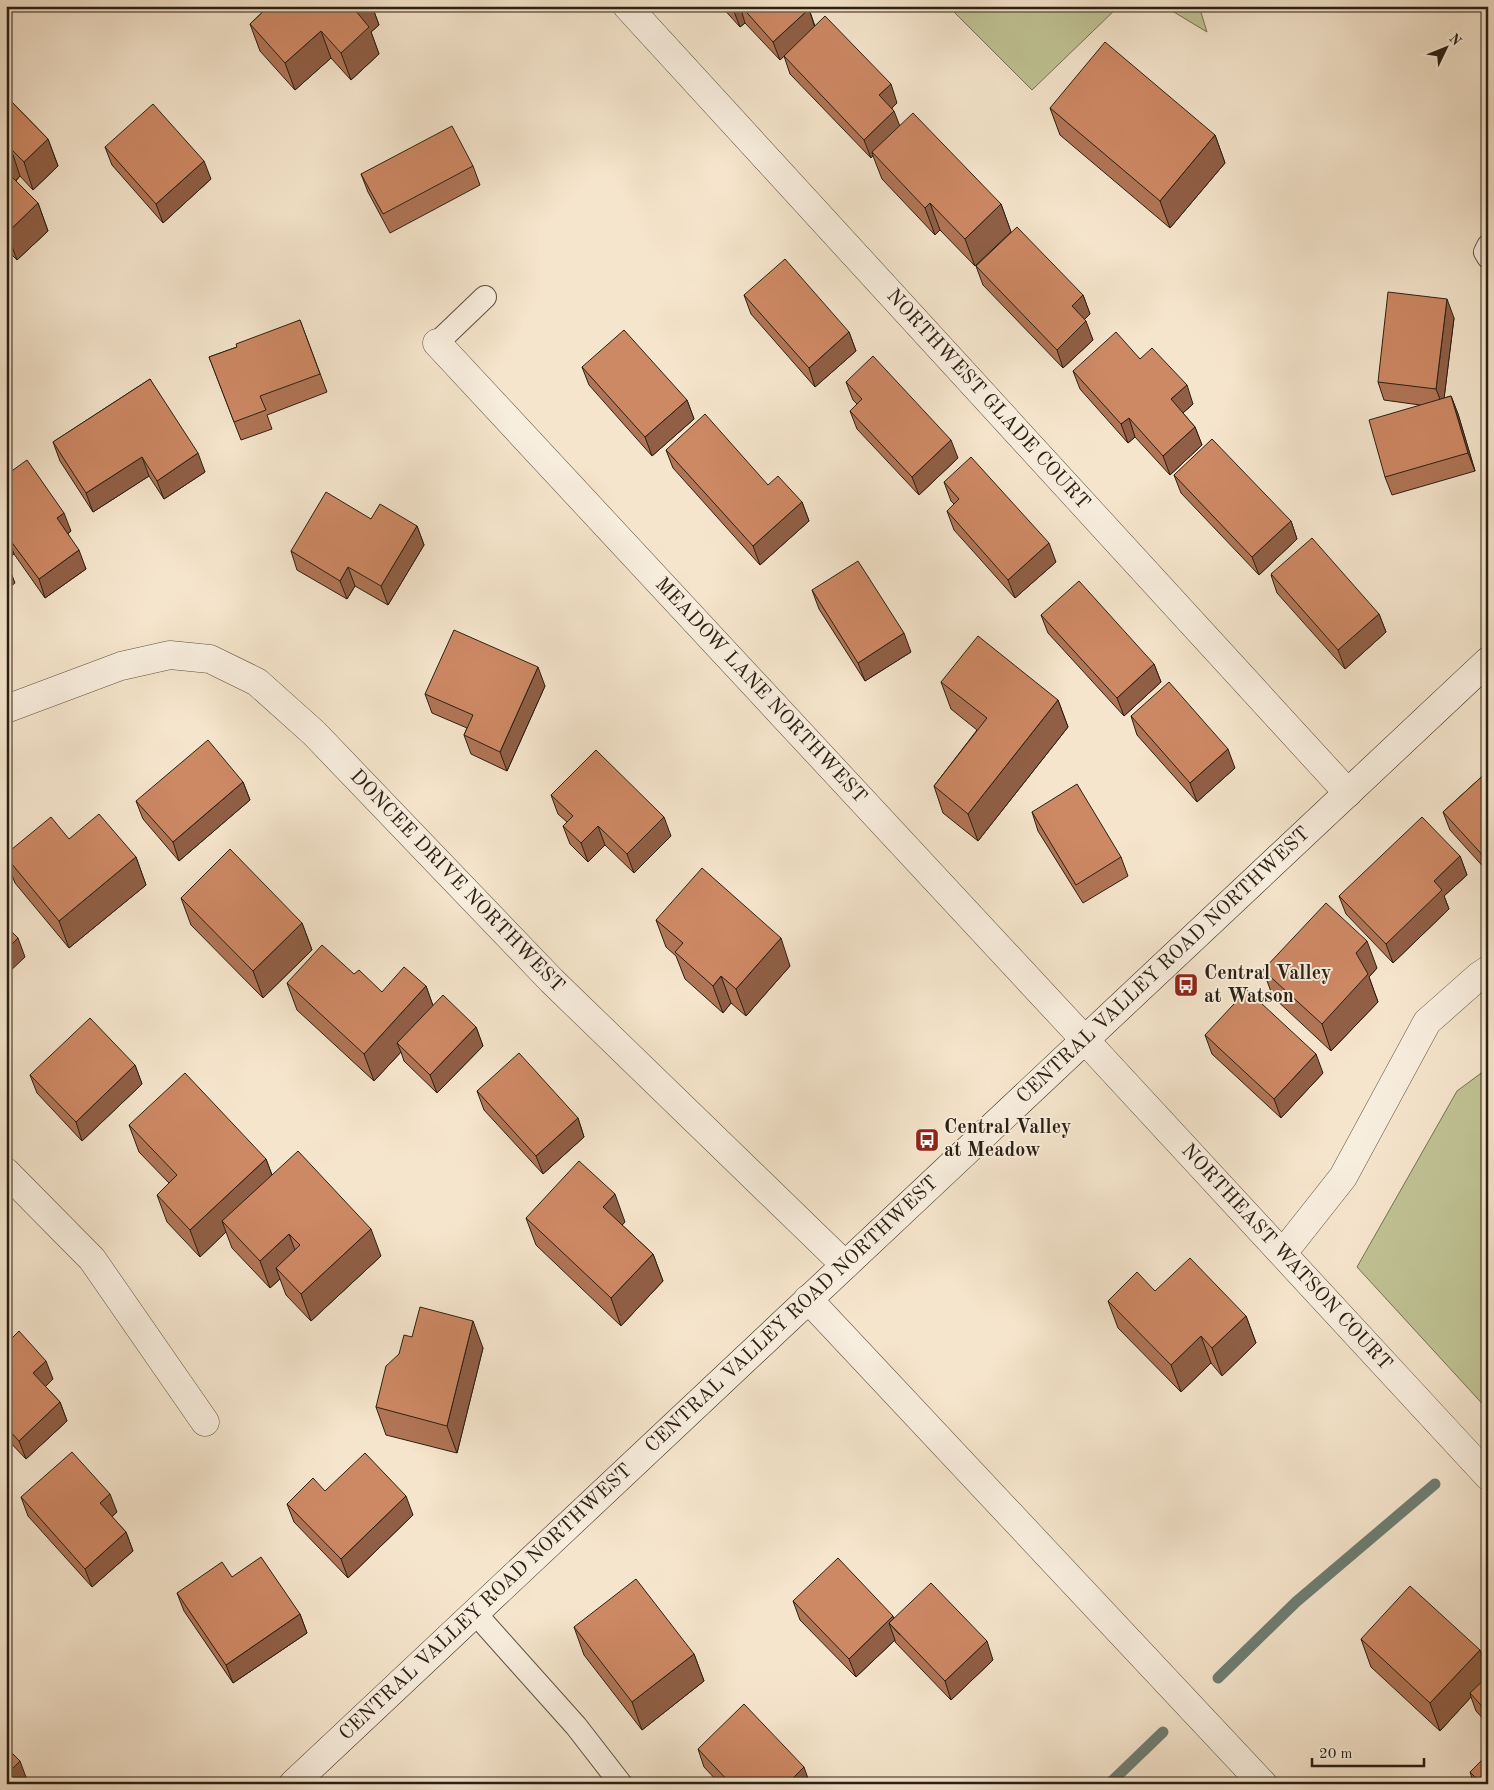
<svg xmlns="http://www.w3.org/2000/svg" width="1494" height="1790" font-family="'Old Standard TT',serif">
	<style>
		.green { fill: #c0c395; stroke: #757154 }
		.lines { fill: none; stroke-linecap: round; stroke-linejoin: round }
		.stream { stroke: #6e7f74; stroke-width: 11 }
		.lane-casing { stroke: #5d5040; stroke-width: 24 }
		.street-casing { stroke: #5d5040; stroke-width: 29 }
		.secondary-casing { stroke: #2a1f12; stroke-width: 29 }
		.lane { stroke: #f8eede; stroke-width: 22 }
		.street { stroke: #f8eede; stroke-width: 28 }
		.secondary { stroke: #f8eede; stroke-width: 28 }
		.wall { fill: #b07556; stroke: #2a1f12 }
		.shaded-wall { fill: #905f46; stroke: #2a1f12 }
		.building { fill: #cd8864; stroke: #2a1f12 }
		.labels { text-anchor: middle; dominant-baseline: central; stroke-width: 4; stroke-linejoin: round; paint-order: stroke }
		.street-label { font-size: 20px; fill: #2a1f12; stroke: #f8eede }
		.poi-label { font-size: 20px; font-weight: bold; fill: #2a1f12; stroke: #f8eede; text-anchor: start }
	</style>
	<rect width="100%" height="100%" fill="#f5e5cc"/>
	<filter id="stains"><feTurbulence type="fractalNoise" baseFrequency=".004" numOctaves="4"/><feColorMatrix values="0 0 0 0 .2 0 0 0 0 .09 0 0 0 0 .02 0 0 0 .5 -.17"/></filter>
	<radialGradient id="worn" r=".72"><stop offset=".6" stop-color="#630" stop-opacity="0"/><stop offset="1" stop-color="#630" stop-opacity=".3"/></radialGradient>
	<g class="green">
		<path d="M948,6H1119L1032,90Z"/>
		<path d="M1164,6H1199L1207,32Z"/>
		<path d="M1488,1068V1410L1357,1267L1457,1091Z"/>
	</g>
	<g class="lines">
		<g class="stream">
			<path d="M1218,1678L1296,1602L1435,1484"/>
			<path d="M1109,1784L1163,1732"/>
		</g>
		<defs>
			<g id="lane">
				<path d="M1488,246L1485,252L1488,257"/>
				<path d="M437,343L485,297"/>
				<path d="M475,1613L576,1726L621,1784"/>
			</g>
			<g id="street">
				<path id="s1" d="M627,6L1348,793"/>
				<path id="s2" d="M437,343L1084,1039L1488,1476"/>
				<path id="s3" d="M6,709L121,666L170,655L210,659L257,682L314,733L552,981L845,1265"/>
				<path d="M6,1172L92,1259L205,1422"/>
				<path d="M1283,1253L1343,1177L1427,1022L1479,976L1488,970"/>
				<path d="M808,1299L1263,1784"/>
			</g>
			<g id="secondary">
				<path id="s4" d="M293,1784L1488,661"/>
			</g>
		</defs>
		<use href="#lane" class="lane-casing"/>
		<use href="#street" class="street-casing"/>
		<use href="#secondary" class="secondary-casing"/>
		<use href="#lane" class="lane"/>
		<use href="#street" class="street"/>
		<use href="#secondary" class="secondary"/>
	</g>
	<g class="wall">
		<path d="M269,6H372L379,25L371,32L379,54L351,80L331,58L295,90L260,51L250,24Z"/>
		<path d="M721,6H806L809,9L815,26L897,103L892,108L899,126L1001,204L1011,232L975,266L940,230L935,235L882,179L873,156L871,158L790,74L784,56L780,60L745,23L740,27Z"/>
		<path d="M6,96L48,139L58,166L33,190L20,176L16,181L38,203L48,231L17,260L6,249Z"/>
		<path d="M1050,108L1215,135L1225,163L1170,228L1060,135Z"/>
		<path d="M105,147L211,179L163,223L112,165Z"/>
		<path d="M473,166L480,185L390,233L368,192L361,174Z"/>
		<path d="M976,266L1083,295L1090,314L1084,320L1093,340L1063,368L983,285Z"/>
		<path d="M744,295L849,332L856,351L815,387L751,314Z"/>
		<path d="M1454,318L1444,398L1451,396L1458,414L1475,471L1392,495L1385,477L1420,405L1384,400L1378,382Z"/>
		<path d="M300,320L327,392L267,415L272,429L241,440L209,357L237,347Z"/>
		<path d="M1140,359L1193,404L1183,413L1195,427L1202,445L1170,475L1135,437L1128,443L1080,389L1073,371Z"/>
		<path d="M582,367L687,400L694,419L652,456L589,385Z"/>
		<path d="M150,379L205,472L164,499L149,476L93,512L60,461L53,442Z"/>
		<path d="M846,382L958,458L919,495L857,429L850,411L857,404L853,400Z"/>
		<path d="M666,450L768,485L802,502L809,521L760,565L673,468Z"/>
		<path d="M6,475L71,531L68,534L86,569L45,598L14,554L6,560Z"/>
		<path d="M1174,475L1291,521L1297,539L1259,575L1181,493Z"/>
		<path d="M944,482L1056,562L1015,598L954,530L947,511L954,504L951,501Z"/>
		<path d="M371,519L417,526L424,545L388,605L355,586L347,599L297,570L291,551Z"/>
		<path d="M1271,575L1379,614L1386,632L1345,669L1277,593Z"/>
		<path d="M812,590L911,652L865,681L819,609Z"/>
		<path d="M1041,615L1154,664L1161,682L1124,716L1048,633Z"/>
		<path d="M941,682L1058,700L1068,727L978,841L943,813L934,786L977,730L951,709Z"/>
		<path d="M545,686L507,771L471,754L464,735L467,728L432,713L425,694Z"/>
		<path d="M1131,716L1235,768L1197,802L1137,735Z"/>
		<path d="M1488,771V872L1450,830L1443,812Z"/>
		<path d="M243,782L250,800L179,861L143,819L136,801Z"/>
		<path d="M551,795L671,836L634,873L605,845L588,862L570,844L563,826L567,822L558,814Z"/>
		<path d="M1032,812L1121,857L1128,876L1083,903L1038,831Z"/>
		<path d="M69,839L136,857L146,885L69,948L15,883L6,860V854Z"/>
		<path d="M1460,856L1467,875L1444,896L1449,909L1393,963L1346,914L1339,896Z"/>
		<path d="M181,898L302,923L312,950L263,998L191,925Z"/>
		<path d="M656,920L790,966L746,1016L731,1003L723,1013L685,979L676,956L666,947Z"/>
		<path d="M1377,968L1369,977L1378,1002L1331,1051L1273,997L1263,970Z"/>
		<path d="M354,974L382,992L426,986L433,1006L476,1027L483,1046L437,1093L404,1061L401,1052L374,1081L297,1010L287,983Z"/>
		<path d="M1205,1035L1323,1073L1281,1118L1212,1054Z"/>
		<path d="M135,1065L142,1084L82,1141L37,1093L30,1075Z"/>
		<path d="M477,1091L578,1118L584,1137L543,1174L484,1110Z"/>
		<path d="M129,1125L266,1159L272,1175L381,1256L311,1321L286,1295L280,1279L270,1288L232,1248L226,1232L200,1257L167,1222L157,1195L169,1183L139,1152Z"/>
		<path d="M526,1218L625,1222L622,1225L653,1254L663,1281L621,1326L536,1245Z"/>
		<path d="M1155,1291L1246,1316L1256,1343L1222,1376L1211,1363L1181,1392L1118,1328L1108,1301Z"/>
		<path d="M412,1337L483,1348L457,1453L386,1435L376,1407L399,1354Z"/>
		<path d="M6,1344L53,1379L45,1386L60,1402L67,1421L26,1459L6,1438Z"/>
		<path d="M325,1491L413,1515L348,1578L294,1522L287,1504Z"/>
		<path d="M21,1497L117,1512L112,1517L126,1532L133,1551L92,1587L28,1516Z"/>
		<path d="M232,1577L300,1614L307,1633L233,1683L184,1611L177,1593Z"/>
		<path d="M793,1601L894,1618L993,1660L951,1700L895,1642V1640L856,1677L800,1620Z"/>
		<path d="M574,1627L694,1654L704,1681L642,1730L584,1655Z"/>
		<path d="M1361,1639L1480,1650L1488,1673V1724L1476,1711L1471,1697L1440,1731L1371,1667Z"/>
		<path d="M698,1749L810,1784H720L704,1767Z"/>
		<path d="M1470,1772L1488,1784H1474Z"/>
	</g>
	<g class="shaded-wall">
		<path d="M359,6H372L379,25L371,32L379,54L351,80L341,53L355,10Z"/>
		<path d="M736,6H740L745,23L740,27L733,9Z"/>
		<path d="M809,9L815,28L780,60L773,42Z"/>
		<path d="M321,31L331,58L295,90L285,63Z"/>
		<path d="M891,84L897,103L886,114L879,95Z"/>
		<path d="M894,111L901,129L872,152L873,156L871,158L864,140Z"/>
		<path d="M1215,135L1225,163L1170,228L1160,201Z"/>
		<path d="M48,139L58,166L33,190L24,162Z"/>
		<path d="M11,149L20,176L7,189L6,187V153Z"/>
		<path d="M204,161L211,179L163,223L156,204Z"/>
		<path d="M38,203L48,231L17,260L7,233Z"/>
		<path d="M930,203L940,230L935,235L925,208Z"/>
		<path d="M1001,204L1011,232L975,266L965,239Z"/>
		<path d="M1083,295L1090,314L1079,325L1072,306Z"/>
		<path d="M1447,299L1454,318L1443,407L1436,389Z"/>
		<path d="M1086,321L1093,340L1063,368L1057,350Z"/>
		<path d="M849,332L856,351L815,387L809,368Z"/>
		<path d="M1187,385L1193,404L1177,418L1171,399Z"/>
		<path d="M1451,396L1458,414L1475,471L1468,453Z"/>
		<path d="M687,400L694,419L652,456L645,437Z"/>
		<path d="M1129,418L1135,437L1128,443L1121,424Z"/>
		<path d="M1195,427L1202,445L1170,475L1163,456Z"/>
		<path d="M951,440L958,458L919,495L912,477Z"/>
		<path d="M198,453L205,472L164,499L157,481Z"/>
		<path d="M142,457L149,476L93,512L86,493Z"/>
		<path d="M802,502L809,521L760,565L753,546Z"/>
		<path d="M64,513L71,531L63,537L57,518Z"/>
		<path d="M1291,521L1297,539L1259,575L1252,557Z"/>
		<path d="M417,526L424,545L388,605L381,586Z"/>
		<path d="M6,536H7L14,554L6,560Z"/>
		<path d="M1049,543L1056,562L1015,598L1008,580Z"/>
		<path d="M79,550L86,569L45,598L39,579Z"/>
		<path d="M8,565L15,583L6,590V566Z"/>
		<path d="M348,567L355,586L347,599L340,581Z"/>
		<path d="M1379,614L1386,632L1345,669L1338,650Z"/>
		<path d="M904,633L911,652L865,681L858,663Z"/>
		<path d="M1154,664L1161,682L1124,716L1117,698Z"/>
		<path d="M538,667L545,686L507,771L500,752Z"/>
		<path d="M1058,700L1068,727L978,841L968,814Z"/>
		<path d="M1228,749L1235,768L1197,802L1190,783Z"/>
		<path d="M243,782L250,800L179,861L173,842Z"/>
		<path d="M664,817L671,836L634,873L627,854Z"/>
		<path d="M598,826L605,845L588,862L581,843Z"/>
		<path d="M1460,856L1467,875L1444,896L1449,909L1393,963L1386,944L1434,881Z"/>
		<path d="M136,857L146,885L69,948L59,921Z"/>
		<path d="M302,923L312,950L263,998L253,971Z"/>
		<path d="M18,938L25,957L6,975V950Z"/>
		<path d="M781,938L790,966L746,1016L736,989Z"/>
		<path d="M1367,941L1377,968L1369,977L1378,1002L1331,1051L1322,1024L1356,953Z"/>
		<path d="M721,976L731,1003L723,1013L713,986Z"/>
		<path d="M426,986L436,1014L397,1043L401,1052L374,1081L364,1054Z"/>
		<path d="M476,1027L483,1046L437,1093L430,1075Z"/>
		<path d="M1316,1054L1323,1073L1281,1118L1274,1099Z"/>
		<path d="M135,1065L142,1084L82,1141L76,1122Z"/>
		<path d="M578,1118L584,1137L543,1174L536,1156Z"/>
		<path d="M266,1159L276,1186L222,1221L226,1232L200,1257L190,1230Z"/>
		<path d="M615,1194L625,1222L613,1235L603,1207Z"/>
		<path d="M371,1229L381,1256L311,1321L301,1294Z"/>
		<path d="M289,1234L299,1261L276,1268L280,1279L270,1288L260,1261Z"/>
		<path d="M653,1254L663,1281L621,1326L611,1298Z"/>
		<path d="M1246,1316L1256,1343L1222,1376L1212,1348Z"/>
		<path d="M473,1321L483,1348L457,1453L447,1426Z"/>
		<path d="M1201,1336L1211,1363L1181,1392L1171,1365Z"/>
		<path d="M46,1361L53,1379L40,1392L33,1373Z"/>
		<path d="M60,1402L67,1421L26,1459L19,1441Z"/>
		<path d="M110,1494L117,1512L106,1522L100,1503Z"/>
		<path d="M406,1496L413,1515L348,1578L341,1559Z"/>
		<path d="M126,1532L133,1551L92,1587L85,1569Z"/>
		<path d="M300,1614L307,1633L233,1683L226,1665Z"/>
		<path d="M893,1616L900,1635L889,1623L895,1640L856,1677L849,1659Z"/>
		<path d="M987,1641L993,1660L951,1700L945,1681Z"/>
		<path d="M1480,1650L1488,1673V1680L1470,1693L1471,1697L1440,1731L1430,1703Z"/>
		<path d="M694,1654L704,1681L642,1730L632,1702Z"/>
		<path d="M20,1761L27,1780L23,1784H6V1775Z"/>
		<path d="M804,1767L810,1784H787Z"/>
	</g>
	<g class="building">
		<path d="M269,6H359L355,10L369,27L341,53L321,31L285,63L250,24Z"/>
		<path d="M741,6H806L809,9L773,42Z"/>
		<path d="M825,16L891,84L879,95L894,111L864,140L784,56Z"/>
		<path d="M1105,42L1215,135L1160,201L1050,108Z"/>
		<path d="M6,96L48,139L24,162L11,149L6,153Z"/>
		<path d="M153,104L204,161L156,204L105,147Z"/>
		<path d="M913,113L1001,204L965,239L930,203L925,208L872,152Z"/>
		<path d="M452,126L473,166L383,214L361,174Z"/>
		<path d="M6,171L38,203L7,233L6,232Z"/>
		<path d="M1017,227L1083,295L1072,306L1086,321L1057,350L976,266Z"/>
		<path d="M785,259L849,332L809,368L744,295Z"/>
		<path d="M1388,292L1447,299L1436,389L1378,382Z"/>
		<path d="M300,320L320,374L260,396L266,410L234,422L209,357L237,347L236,344Z"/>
		<path d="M624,330L687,400L645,437L582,367Z"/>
		<path d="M1116,332L1140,359L1152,348L1187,385L1171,399L1195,427L1163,456L1129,418L1121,424L1073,371Z"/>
		<path d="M873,356L951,440L912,477L850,411L862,399L846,382Z"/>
		<path d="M150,379L198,453L157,481L142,457L86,493L53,442Z"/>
		<path d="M1451,396L1468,453L1385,477L1369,420Z"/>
		<path d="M705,414L768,485L778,476L802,502L753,546L666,450Z"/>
		<path d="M1212,439L1291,521L1252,557L1174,475Z"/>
		<path d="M971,457L1049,543L1008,580L947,511L959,499L944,482Z"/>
		<path d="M27,460L64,513L57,518L79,550L39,579L7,536H6V475Z"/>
		<path d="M326,492L371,519L380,504L417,526L381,586L348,567L340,581L291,551Z"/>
		<path d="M1312,538L1379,614L1338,650L1271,574Z"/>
		<path d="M858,561L904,633L858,663L812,590Z"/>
		<path d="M1079,581L1154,664L1117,698L1041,615Z"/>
		<path d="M454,630L538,667L500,752L464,735L473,715L425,694Z"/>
		<path d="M978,636L1058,700L968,814L934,786L987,718L941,682Z"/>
		<path d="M1169,682L1228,749L1190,783L1131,716Z"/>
		<path d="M208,740L243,782L173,842L136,801Z"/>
		<path d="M596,750L664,817L627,854L598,826L581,843L563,826L573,816L551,795Z"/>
		<path d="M1488,771V861L1443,812Z"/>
		<path d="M1077,784L1121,857L1076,885L1032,812Z"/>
		<path d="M99,814L136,857L59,921L6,857V854L51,817L69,839Z"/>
		<path d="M1422,817L1460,856L1434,881L1442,890L1386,944L1339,896Z"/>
		<path d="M230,849L302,923L253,971L181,898Z"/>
		<path d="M702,868L781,938L736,989L721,976L713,986L675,952L683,943L656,920Z"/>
		<path d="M1326,903L1367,941L1356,953L1368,974L1322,1024L1263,970Z"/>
		<path d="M6,926L18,938L6,950Z"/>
		<path d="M322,945L354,974L359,970L382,992L404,967L426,986L364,1054L287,983Z"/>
		<path d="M1247,990L1316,1054L1274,1099L1205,1035Z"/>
		<path d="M443,995L476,1027L430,1075L397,1043Z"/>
		<path d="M90,1018L135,1065L76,1122L30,1075Z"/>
		<path d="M519,1053L578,1118L536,1156L477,1091Z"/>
		<path d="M185,1073L266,1159L190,1230L157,1195L177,1175L129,1125Z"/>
		<path d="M298,1151L371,1229L301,1294L276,1268L300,1245L289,1234L260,1261L222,1221Z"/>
		<path d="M579,1161L615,1194L603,1207L653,1254L611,1298L526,1218Z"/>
		<path d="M1190,1258L1246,1316L1212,1348L1201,1336L1171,1365L1108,1301L1137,1272L1155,1291Z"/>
		<path d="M420,1307L473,1321L447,1426L376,1407L386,1366L399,1354L404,1335L412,1337Z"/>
		<path d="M19,1331L46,1361L33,1373L60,1402L19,1441L6,1427V1344Z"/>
		<path d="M72,1452L110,1494L100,1503L126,1532L85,1569L21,1497Z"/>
		<path d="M365,1453L406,1496L341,1559L287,1504L313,1478L325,1491Z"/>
		<path d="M261,1557L300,1614L226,1665L177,1593L222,1562L232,1577Z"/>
		<path d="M838,1558L893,1616L849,1659L793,1601Z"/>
		<path d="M636,1579L694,1654L632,1702L574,1627Z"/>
		<path d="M931,1583L987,1641L945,1681L889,1623Z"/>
		<path d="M1410,1586L1480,1650L1430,1703L1361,1639Z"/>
		<path d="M1488,1676V1713L1470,1693Z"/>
		<path d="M744,1704L804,1767L787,1784H731L698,1749Z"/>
		<path d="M6,1747L20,1761L6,1775Z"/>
		<path d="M1488,1754V1784H1482L1470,1772Z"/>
	</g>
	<defs>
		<symbol id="bus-square" viewBox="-11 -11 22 22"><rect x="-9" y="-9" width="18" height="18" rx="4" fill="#8f2418" stroke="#f8eede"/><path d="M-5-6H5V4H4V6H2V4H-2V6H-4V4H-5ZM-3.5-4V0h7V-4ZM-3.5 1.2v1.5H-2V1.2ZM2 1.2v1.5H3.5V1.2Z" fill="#fff"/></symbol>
	</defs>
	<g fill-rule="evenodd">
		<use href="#bus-square" x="1172" y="971" width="28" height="28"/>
		<use href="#bus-square" x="913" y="1126" width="28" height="28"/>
	</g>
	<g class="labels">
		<g class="street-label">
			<text stroke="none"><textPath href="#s1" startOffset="534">NORTHWEST GLADE COURT</textPath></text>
			<text stroke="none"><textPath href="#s2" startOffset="475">MEADOW LANE NORTHWEST</textPath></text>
			<text stroke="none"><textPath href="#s3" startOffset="548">DONCEE DRIVE NORTHWEST</textPath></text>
			<text stroke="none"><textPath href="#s4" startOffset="1195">CENTRAL VALLEY ROAD NORTHWEST</textPath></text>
			<text stroke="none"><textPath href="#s2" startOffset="1248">NORTHEAST WATSON COURT</textPath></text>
			<text stroke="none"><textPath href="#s4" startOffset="685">CENTRAL VALLEY ROAD NORTHWEST</textPath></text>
			<text stroke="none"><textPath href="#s4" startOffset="265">CENTRAL VALLEY ROAD NORTHWEST</textPath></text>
		</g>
		<g class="poi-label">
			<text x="1204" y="974">Central Valley<tspan x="1204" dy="23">at Watson</tspan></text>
			<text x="944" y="1128">Central Valley<tspan x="944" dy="23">at Meadow</tspan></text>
		</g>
	</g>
	<rect width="1494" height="1790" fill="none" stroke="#f5e5cc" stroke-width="25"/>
	<rect x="8" y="8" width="1479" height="1775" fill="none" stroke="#2a1f12" stroke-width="2.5"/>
	<rect x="12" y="12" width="1469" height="1765" fill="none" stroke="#2a1f12"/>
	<g transform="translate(1446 48) rotate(47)" stroke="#f8eede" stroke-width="4" paint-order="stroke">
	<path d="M0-4L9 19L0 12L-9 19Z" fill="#2a1f12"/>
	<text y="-8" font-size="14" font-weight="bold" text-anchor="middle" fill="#2a1f12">N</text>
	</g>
	<path d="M1312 1758v8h112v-8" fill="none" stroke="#2a1f12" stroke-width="2.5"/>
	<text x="1319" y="1758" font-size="15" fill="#2a1f12" stroke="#f8eede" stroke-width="4" paint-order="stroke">20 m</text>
	<rect width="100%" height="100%" filter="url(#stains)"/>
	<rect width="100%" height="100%" fill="url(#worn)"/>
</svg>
